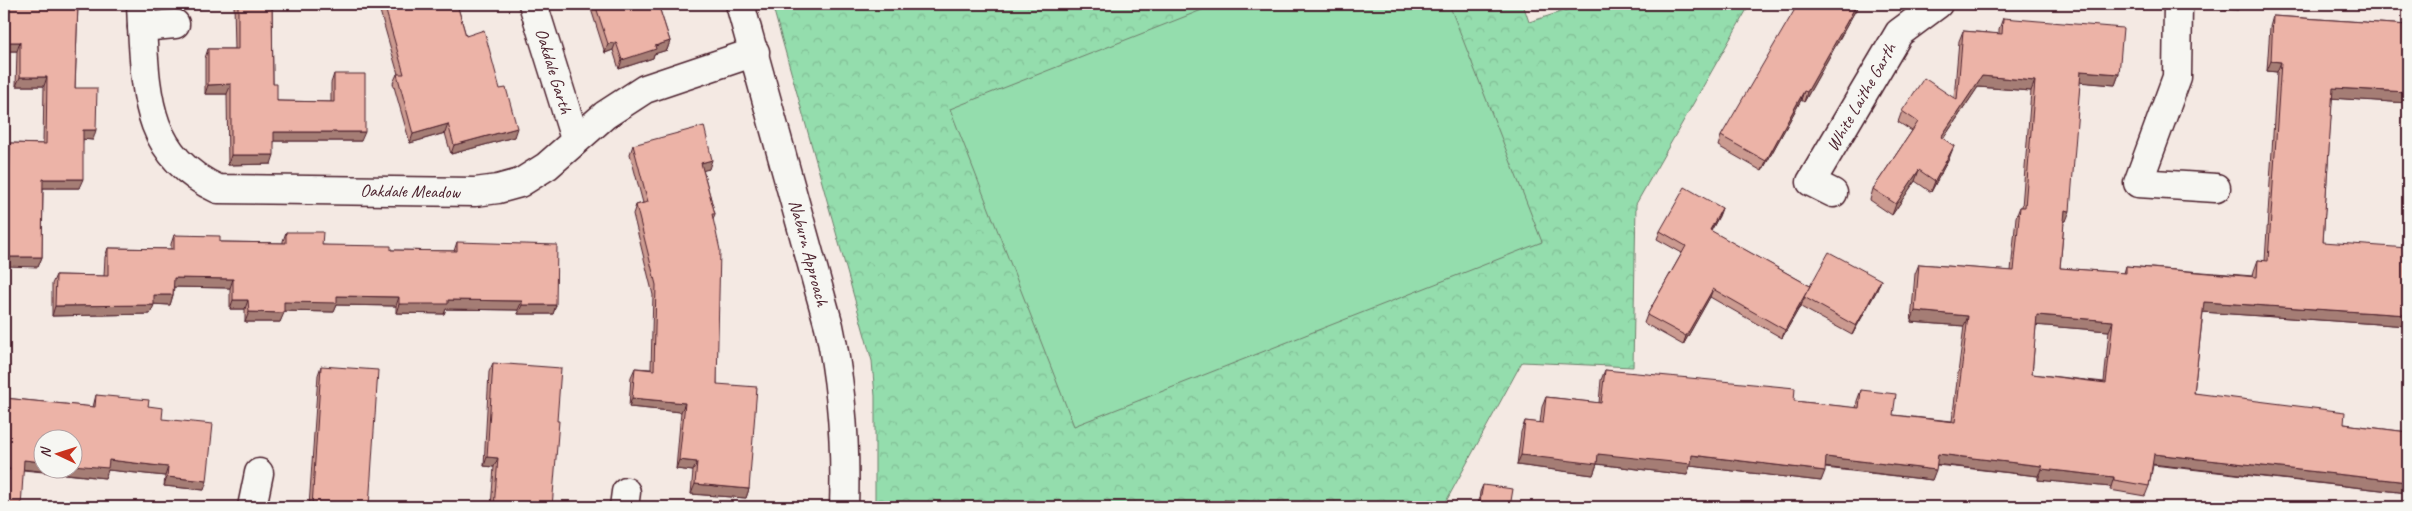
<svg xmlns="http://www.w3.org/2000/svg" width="2412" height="511" font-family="Caveat,sans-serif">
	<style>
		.forest { fill: url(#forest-crowns); stroke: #6f7e6c }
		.pitch { fill: #94ddad; stroke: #6f7e6c }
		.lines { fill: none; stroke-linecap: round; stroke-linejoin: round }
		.street-casing { stroke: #4a1f2b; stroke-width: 31 }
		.street { stroke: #f6f6f2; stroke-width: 28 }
		.wall { fill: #cb9a90; stroke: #4a1f2b; fill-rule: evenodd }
		.shaded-wall { fill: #a57d75; stroke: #4a1f2b }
		.building { fill: #ecb3a7; stroke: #4a1f2b; fill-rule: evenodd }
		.labels { text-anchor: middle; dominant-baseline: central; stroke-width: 4; stroke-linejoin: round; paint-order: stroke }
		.street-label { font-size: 18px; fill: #4a1f2b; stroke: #f6f6f2 }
	</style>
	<defs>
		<pattern id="forest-crowns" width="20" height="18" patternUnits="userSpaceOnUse" patternTransform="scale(1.25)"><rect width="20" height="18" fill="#94ddad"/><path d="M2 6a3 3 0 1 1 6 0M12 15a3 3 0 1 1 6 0" fill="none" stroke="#81bd95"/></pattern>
	</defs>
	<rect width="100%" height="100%" fill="#f4e9e3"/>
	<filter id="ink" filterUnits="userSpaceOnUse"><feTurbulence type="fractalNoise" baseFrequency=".02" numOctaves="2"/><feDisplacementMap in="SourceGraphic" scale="10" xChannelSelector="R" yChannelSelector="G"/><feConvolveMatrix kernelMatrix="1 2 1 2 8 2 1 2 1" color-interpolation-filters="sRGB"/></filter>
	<g filter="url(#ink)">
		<path class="forest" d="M772,4H1523L1529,22L1586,4H1750L1636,204L1633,367L1522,362L1443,507H1278L1215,503L1207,507H875V396L872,361Z"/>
		<path class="pitch" d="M1217,4H1449L1542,242L1074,426L950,109Z"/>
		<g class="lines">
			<defs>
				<g id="street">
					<path d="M141,4L142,27L175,24"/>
					<path d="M533,4L575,139"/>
					<path d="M740,4L829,326C842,387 846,446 844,507"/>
					<path d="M2178,4L2177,77L2138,183L2216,188"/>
					<path d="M142,27C146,97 147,156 218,189L475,192L498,189L520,183L547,166L605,115L645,89L755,52"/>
					<path d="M1833,193L1811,182L1899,33L1938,4"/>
					<path d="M252,507L259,473"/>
					<path d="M624,507L626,492"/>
				</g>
			</defs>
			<use href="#street" class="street-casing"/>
			<use href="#street" class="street"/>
		</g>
		<g class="wall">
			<path d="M4,4H78L75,88L93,140L83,139L79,188H43L42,257L38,267L6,194L7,153L10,143L43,144L44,86H16L17,51H4Z"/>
			<path d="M234,4H272L273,84L277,101L331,102V83L334,74L361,141H274L271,164L228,165L227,94H205V58L208,49H235Z"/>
			<path d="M378,4H457L466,36L514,137L451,154L445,133L410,143L393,83L397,74H398Z"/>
			<path d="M593,4H658L670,41L667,50L654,54L653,58L619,69L613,50L605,53L591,9Z"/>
			<path d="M1859,4L1804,102L1801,100L1762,171L1718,146L1721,136Z"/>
			<path d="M2273,16L2408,25V103L2332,98L2323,242L2408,326L2203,312L2194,393L2344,424L2408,432V493L2153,465L2149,486L2145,496L2110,490L2111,487L2038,480V476L1937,465L1932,480L1825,468L1821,481L1690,466L1687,475L1597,464L1593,475L1517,465L1521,432L1525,421L1540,423L1542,407L1546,397L1599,403L1601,380L1605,370L1794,401L1856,408L1857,401L1861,390L1893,415L1952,421L1964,326L1911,322L1915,274L1919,264L2011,271L2016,217L2020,207H2022L2031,91L1978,87L1943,139L1950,156L1931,192L1915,181L1892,215L1870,200L1873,189L1912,131L1898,122L1902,111L1954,98L1959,41L1963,31L1999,34V29L2003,18L2119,74L2115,85L2080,82L2066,221H2064L2060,268L2124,273L2126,266L2253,276L2254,271L2258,260L2265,261L2277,72L2267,71L2270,27ZM2036,325L2109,331L2104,382L2032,374Z"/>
			<path d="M633,145L709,169L703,170L715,214L713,219L717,384L749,489L746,498L691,494L693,471L676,469L681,412L629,407L631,377L635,368L651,369L653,295L633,214L636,205L643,203L630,154Z"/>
			<path d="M1722,208L1719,216L1711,231L1810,286L1881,280L1877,290L1852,335L1801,307L1802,303L1782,338L1710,297L1683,345L1644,323L1647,315L1682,253L1657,239L1660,231Z"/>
			<path d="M286,232L322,245L391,250L454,251L457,242L556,305L553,314H518V310L446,309L444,314L396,313V306L337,305L334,312L284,311L280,322H245V309H230V288L174,287L173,295L170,305L154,304L150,314L52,316V284L56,275L104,276L105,257L108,248L171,249V244L174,235L220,242L283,243V241Z"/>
			<path d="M493,363L552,507H491L494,467L484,466L489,372Z"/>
			<path d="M321,366L369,507H309L318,375Z"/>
			<path d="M96,395L148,406L162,419L204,490L164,486L165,476L108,470L105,478L23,470L4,507V398L93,407Z"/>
			<path d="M1483,485L1510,507H1478L1480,492Z"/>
		</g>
		<g class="shaded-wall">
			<path d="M1857,4H1859L1804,102L1807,92Z"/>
			<path d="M2211,4H2219L2240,5L2238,10L2210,8Z"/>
			<path d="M670,41L667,50L654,54L653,58L619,69L622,60L655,46Z"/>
			<path d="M5,42H20L17,51H4V45Z"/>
			<path d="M616,42L613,50L605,53L608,44Z"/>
			<path d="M2271,61L2281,62L2277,72L2267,71Z"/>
			<path d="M2081,71L2119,74L2115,85L2077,82Z"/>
			<path d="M1982,76L2035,81L2031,91L1978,87L1937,148L1941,137Z"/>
			<path d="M20,77H47L44,86H16Z"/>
			<path d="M231,84L227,94H205L208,85Z"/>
			<path d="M2333,88L2408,92V103L2329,98Z"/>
			<path d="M1804,91L1801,100L1762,171L1766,161Z"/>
			<path d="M448,124L445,133L410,143L413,134Z"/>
			<path d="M517,128L514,137L451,154L454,145Z"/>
			<path d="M83,130H96L93,140L80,139Z"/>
			<path d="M274,132H365L361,141H271Z"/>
			<path d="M1954,146L1950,156L1931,192L1935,181Z"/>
			<path d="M231,155H274L271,164L228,165Z"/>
			<path d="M712,160L709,169L698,172L701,163Z"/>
			<path d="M1919,170L1915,181L1892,215L1896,204Z"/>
			<path d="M43,179H83L79,188H40Z"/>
			<path d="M1722,208L1719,216L1707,238L1710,230Z"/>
			<path d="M2065,210L2070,211L2066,221H2062Z"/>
			<path d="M4,257H42L38,267L4,266Z"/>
			<path d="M174,278L233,279L230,288L171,287Z"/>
			<path d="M1881,280L1877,290L1852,335L1856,326Z"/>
			<path d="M1810,286L1802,303L1782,338L1785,330Z"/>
			<path d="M1713,289L1710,297L1683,345L1686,336Z"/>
			<path d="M154,295H173L170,305L150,304Z"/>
			<path d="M337,296L399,297L396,306L337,305L334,312L281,311L284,302Z"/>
			<path d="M233,300H248L245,309H230Z"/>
			<path d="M448,300L522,301L518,310L446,309L444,314L396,313L399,304Z"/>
			<path d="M2204,302L2408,315V326L2201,312Z"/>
			<path d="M154,305L150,314L52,316L55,306Z"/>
			<path d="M522,305H556L553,314H518Z"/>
			<path d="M1915,311L1968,316L1964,326L1911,322Z"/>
			<path d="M249,312L284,313L280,322H245Z"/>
			<path d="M2037,315L2113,321L2109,331L2033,325Z"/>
			<path d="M632,398L685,403L681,412L629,407Z"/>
			<path d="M1598,454L1692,455L1825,471L1821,481L1690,466L1687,475L1597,464L1593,475L1517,465L1521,455Z"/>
			<path d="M1938,454L2042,466L2038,476L1934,464Z"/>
			<path d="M2154,454L2408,482V493L2151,464Z"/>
			<path d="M487,457L498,458L494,467L484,466Z"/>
			<path d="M1826,457L1936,470L1932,480L1823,467Z"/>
			<path d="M24,460L42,462V468H72V465L109,460L168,467L165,476L108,470L105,478L21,469Z"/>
			<path d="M679,460L697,462L693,471L676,469Z"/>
			<path d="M2042,469L2114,477L2111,487L2038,480Z"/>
			<path d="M167,477L207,481L204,490L164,486Z"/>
			<path d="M695,484L749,489L746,498L691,494Z"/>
		</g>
		<g class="building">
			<path d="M5,4H78L75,88H97L96,130H83V179H43L42,257H4V194H9L10,143L46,144L47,77H20V42H5Z"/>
			<path d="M238,4H272L273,84H277V101L334,102V74H365V132H274V155H231V84L208,85V49H238Z"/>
			<path d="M384,4H457L466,36L484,30L500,89L506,88L517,128L454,145L448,124L413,134L397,74H404Z"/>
			<path d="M595,4H658L670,41L655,46L656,49L622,60L616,42L608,44Z"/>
			<path d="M1798,4H1857L1807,92L1804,91L1766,161L1721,136Z"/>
			<path d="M2219,4H2240V5Z"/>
			<path d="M2273,16L2408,25V92L2333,88L2323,242L2408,248V315L2204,302L2194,393L2345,412L2344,424L2408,432V482L2154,454L2149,486L2114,480V477L2042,469V466L1938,454L1936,470L1826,457L1825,471L1692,455L1691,464L1598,454L1597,464L1521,455L1525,421L1543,423L1546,397L1601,403L1605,370L1795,388L1794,401L1859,408L1861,390L1896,394L1893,415L1955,422L1968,316L1915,311L1919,264L2014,271L2020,207H2025L2035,81L1982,76L1941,137L1954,146L1935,181L1919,170L1896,204L1873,189L1918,122L1902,111L1924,78L1957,100L1963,31L2002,34L2003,18L2123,28L2119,74L2081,71L2070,211L2065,210L2060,268L2126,273V266L2257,277L2258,260L2268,261L2281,62L2271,61ZM2037,315L2113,321L2106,383L2032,374Z"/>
			<path d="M704,126L712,160L701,163L715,214H712L720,250L717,384L757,387L749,489L695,484L697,462L679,460L685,403L632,398L635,368L654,370L656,285L636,205L648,202L633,145Z"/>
			<path d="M1685,187L1722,208L1710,230L1810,286L1785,330L1713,289L1686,336L1647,315L1686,246L1660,231Z"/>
			<path d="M286,232H323L322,245L391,246V250L457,251V242L557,245L556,305H522V301L448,300V304H399V297L337,296V303L284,302V313L249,312L248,300H233V279L174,278L173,295H154V305L55,306L56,275L108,276V248L174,249V235L220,236V242L286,243Z"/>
			<path d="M1829,252L1881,280L1856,326L1804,297Z"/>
			<path d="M493,363L561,368L557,421H559L552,507H494L498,458L487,457Z"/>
			<path d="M321,366L378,370L369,507H312Z"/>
			<path d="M96,395L149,400L148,406L163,408L162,419L213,424L207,481L167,477L168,467L109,460L108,468L72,465V438H42V462L24,460L21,507H4V469L10,470L4,460V398L95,407Z"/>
			<path d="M1483,485L1513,489L1510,507H1479Z"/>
			<path d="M1224,500L1290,504L1289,507H1223Z"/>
		</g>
	</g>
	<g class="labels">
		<g class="street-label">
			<text transform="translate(554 71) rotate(73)">Oakdale Garth</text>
			<text transform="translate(1861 97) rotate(-60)">White Laithe Garth</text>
			<text transform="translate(410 191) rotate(1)">Oakdale Meadow</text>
			<text transform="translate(809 253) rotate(75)">Naburn Approach</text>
		</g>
	</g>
	<rect width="2412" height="511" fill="none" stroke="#f6f6f2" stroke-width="20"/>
	<rect x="10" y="10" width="2392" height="491" fill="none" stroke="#4a1f2b" stroke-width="2" filter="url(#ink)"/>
	<g transform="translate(58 454) rotate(274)"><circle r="24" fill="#f6f6f2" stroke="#b1a0a2"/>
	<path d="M0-4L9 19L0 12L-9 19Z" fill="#c8321e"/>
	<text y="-8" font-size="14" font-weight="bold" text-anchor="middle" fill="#4a1f2b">N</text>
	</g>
</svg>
